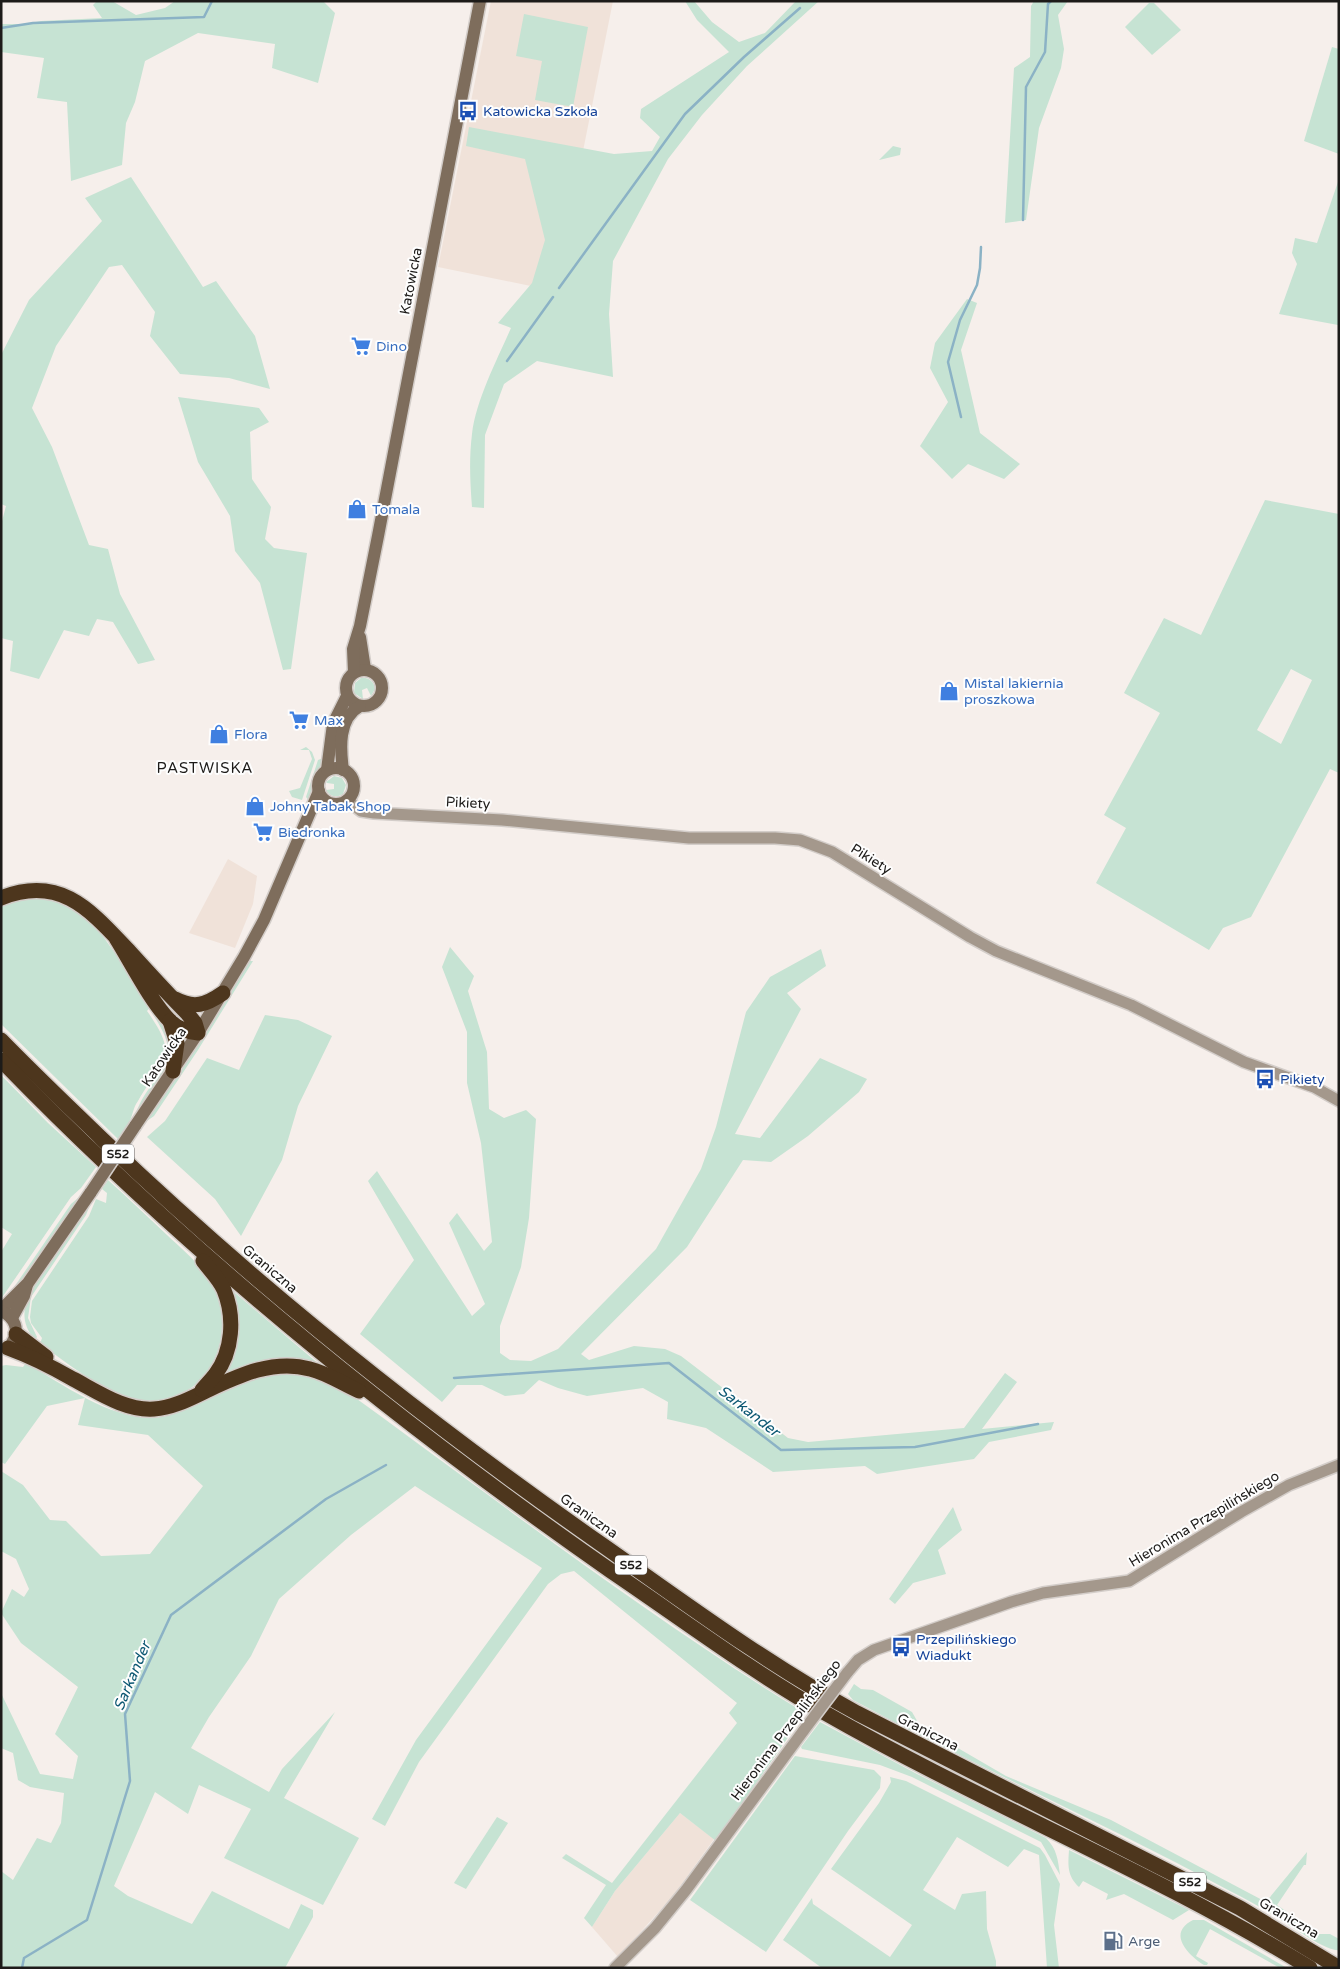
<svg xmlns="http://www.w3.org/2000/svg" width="1340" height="1969" font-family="'Varela Round',sans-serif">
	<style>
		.built { fill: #f0e2d9 }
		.green { fill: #c6e3d3; fill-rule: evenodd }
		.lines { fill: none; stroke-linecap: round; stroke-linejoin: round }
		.stream { stroke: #8bb2c5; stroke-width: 2.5 }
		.tertiary-casing { stroke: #d3cdc9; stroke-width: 14 }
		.secondary-casing { stroke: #d3cdc9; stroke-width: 15 }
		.motorway-casing { stroke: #d3cdc9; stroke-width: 18 }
		.tertiary { stroke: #a4988c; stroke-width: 11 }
		.secondary { stroke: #7e6d5c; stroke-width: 12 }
		.motorway { stroke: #4d361d; stroke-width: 15 }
		.tertiary-bridge-casing { stroke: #d3cdc9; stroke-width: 14; stroke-linecap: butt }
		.secondary-bridge-casing { stroke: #d3cdc9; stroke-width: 15; stroke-linecap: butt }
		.tertiary-bridge { stroke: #a4988c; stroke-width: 11 }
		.secondary-bridge { stroke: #7e6d5c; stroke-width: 12 }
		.labels { text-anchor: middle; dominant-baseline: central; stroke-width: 4; stroke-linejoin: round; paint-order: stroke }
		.shield { fill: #fefefe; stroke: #605f5e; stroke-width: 1 }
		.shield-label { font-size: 12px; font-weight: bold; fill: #1d1b19 }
		.transit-label { font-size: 14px; fill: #164399; stroke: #fefefe; text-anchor: start }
		.street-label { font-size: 14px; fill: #1d1b19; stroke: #fefefe }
		.shop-label { font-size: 14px; fill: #366cbe; stroke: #fefefe; text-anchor: start }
		.service-label { font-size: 14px; fill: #4e5e75; stroke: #fefefe; text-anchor: start }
		.neighbourhood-label { font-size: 15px; letter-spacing: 1px; fill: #1d1b19; stroke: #fefefe }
		.water-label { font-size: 15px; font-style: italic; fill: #0d5873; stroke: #fefefe }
	</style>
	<rect width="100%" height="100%" fill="#f6efeb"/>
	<g class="built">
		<path d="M491,1H613L555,291L438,267Z"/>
		<path d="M228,859L257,876L253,904L235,948L189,933Z"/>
		<path d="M680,1813L714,1839L673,1896L618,1957L592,1927L615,1891Z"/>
	</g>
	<g class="green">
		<path d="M97,1H112L136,15L165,8L175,1H323L335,13L318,83L272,68L275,44L198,33L145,61L135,102L126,123L122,165L71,181L67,102L37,98L44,58L1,52V24H26L41,21L102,18L93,5Z"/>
		<path d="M685,1H694L712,22L739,42L765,33L796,1H819L747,66L702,115L668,159L613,261L609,314L613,377L537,361L504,384L485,435L484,508L472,507C470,482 469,458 472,434C476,400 497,360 511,328L498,323L532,283L545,240L525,159L466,146L469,127L614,154L652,151L660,137L640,118L641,109L729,52L697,20Z"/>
		<path d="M1034,1H1068L1058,15L1064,49L1061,68L1039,128L1026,220L1005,223L1014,68L1030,57L1031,6Z"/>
		<path d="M1149,3H1154L1181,30L1152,55L1125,27Z"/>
		<path d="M524,14L588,27L573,107L535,100L542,61L516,56Z"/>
		<path d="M1332,47L1339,49V154L1304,141Z"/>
		<path d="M893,146L901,148L900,155L879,160Z"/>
		<path d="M131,177L203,287L216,281L255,336L270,389L229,378L180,374L150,336L155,312L122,265L109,267L56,346L32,408L52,447L89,545L108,549L120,594L155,660L138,664L113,622L97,619L89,636L64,630L39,679L10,671L13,641L1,638V525L6,506L1,504V355L29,300L102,221L85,198Z"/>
		<path d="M1339,179L1338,325L1279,314L1297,264L1292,253L1295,238L1317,243Z"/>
		<path d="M967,299L977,303L961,350L980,433L1020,464L1004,479L968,464L952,479L920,446L948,402L930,368L935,343Z"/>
		<path d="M178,397L259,408L269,422L250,432L252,479L271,507L265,539L274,548L307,553L291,669L283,670L260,583L235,551L230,516L198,462Z"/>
		<path d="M1265,500L1339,514V773L1330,769L1251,917L1223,928L1209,950L1096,883L1126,828L1104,815L1160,713L1124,693L1164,618L1201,635ZM1291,669L1312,680L1281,744L1257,730Z"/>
		<path d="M361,678C368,677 374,681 375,689L371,696L367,688L362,690L363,699L354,693L355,683Z"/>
		<path d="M306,747L312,752L315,760L302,800L292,797L289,791L300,788L312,759L309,750H300Z"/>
		<path d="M323,758C322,767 318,770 315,777C312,786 314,793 310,802L306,797L318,760Z"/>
		<path d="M334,776L342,778L346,785L343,794C337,798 330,797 326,790L334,789V784L327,783L326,782Z"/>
		<path d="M47,896L72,906L97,928L152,1005L147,1011C181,1059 162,1059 138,1101C133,1107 133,1116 129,1122C126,1128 121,1133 118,1139L1,1024V905L18,897Z"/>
		<path d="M450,947L474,976L468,991L487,1052L489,1109L504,1118L526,1110L536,1119L529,1218L521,1267L500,1326V1353L510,1360L531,1361L558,1349L656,1249L701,1169L716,1127L746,1012L770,977L821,949L826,966L787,993L801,1009L735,1134L760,1138L820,1058L867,1079L859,1092L808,1136L771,1162L743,1160L687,1247L581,1354L589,1360L634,1346L665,1349L681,1356L788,1438L808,1442L964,1428L1005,1373L1017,1382L982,1429L1054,1422L1051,1430L989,1442L974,1459L877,1474L865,1466L773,1472L706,1428L667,1419L668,1402L643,1388L587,1396L558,1388L539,1380L524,1394L505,1396L482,1385H457L442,1402L360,1334L414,1260L368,1181L377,1171L472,1316L485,1304L449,1223L457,1213L484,1251L492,1242L481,1143L467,1083V1032L442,967Z"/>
		<path d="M248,961H253L198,1050L154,1116L144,1123L215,1017Z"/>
		<path d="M154,1009L171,1036L170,1066L135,1116C151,1067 191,1072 152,1013Z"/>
		<path d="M265,1015L298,1020L332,1036L298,1106L282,1160L241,1236L215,1199L147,1137L165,1121L207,1058L239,1070Z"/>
		<path d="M1,1046L224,1258L731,1641L1228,1909L1329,1968H1319L1302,1956L859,1725L754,1662L487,1476L358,1377L191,1235L64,1116L1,1053Z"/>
		<path d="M1,1075L48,1123L96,1167L81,1188L71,1197L1,1299V1252L12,1234L1,1227Z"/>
		<path d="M108,1180C128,1198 147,1216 167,1235C184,1251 203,1266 214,1288C241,1347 197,1415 131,1398C99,1390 67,1362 40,1344L42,1338L31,1323L30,1317L32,1301L89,1216L96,1199L106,1203L107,1193L102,1189Z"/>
		<path d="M78,1198L79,1199L33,1266L8,1296L71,1204Z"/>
		<path d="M90,1205L86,1215L31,1297L28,1318L37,1337L35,1340C21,1324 23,1310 29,1292Z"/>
		<path d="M227,1286L320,1365L220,1376Z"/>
		<path d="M26,1363C62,1384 109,1418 151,1418C170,1418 186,1409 202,1401C226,1389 268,1367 295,1372C310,1375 325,1381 339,1386C493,1497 643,1614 805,1713L716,1841L680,1813L615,1891L592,1927L584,1918L606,1885L562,1858L566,1854L612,1883L737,1723L729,1713L737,1703L574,1571L561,1574L548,1584L419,1762L385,1826L372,1819L416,1740L542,1568L415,1486L351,1535L279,1599L251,1656L209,1717L191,1748L269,1792L282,1769L335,1712L284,1798L359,1838L323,1905L224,1858L251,1809L199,1785L188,1814L155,1792L114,1886L128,1896L192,1924L212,1891L289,1929L301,1904L313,1910V1917L285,1968H1V1871L13,1880L37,1838L51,1843L61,1823L64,1793L30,1787L18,1780L13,1753L1,1748V1693L40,1774L73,1779L78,1756L55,1734L78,1687L21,1643L1,1613L12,1589L24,1597L29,1589L16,1559L1,1551V1471L23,1485L50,1520L66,1521L101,1556L150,1554L203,1486L148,1435L78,1425L85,1398L47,1406L5,1464L1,1462V1366L6,1365L23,1367Z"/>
		<path d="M953,1507L962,1530L938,1550L946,1574L913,1583L895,1604L889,1599Z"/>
		<path d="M854,1684L861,1689L873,1690L912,1712L920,1726L1006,1776L1111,1820L1266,1902L1307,1852L1306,1865H1304L1277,1905L1319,1934H1330L1339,1939V1950C1327,1953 1283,1920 1270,1913C1257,1905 1244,1898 1230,1891C1106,1824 977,1767 853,1700L848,1694Z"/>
		<path d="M820,1722L917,1774L1046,1838C1057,1849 1058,1860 1060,1875L1041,1842L912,1777L880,1765L802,1749L801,1747Z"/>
		<path d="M795,1756L874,1770L881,1777L880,1788L848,1831L766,1952L690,1900Z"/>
		<path d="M890,1777L906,1781L1040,1848L1045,1855L1060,1884L1054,1925L1059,1968H1047L1039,1855L1024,1849L1008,1867L957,1837L923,1890L955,1910L962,1894L986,1891L987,1929L996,1961V1968H822L783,1940L812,1898L813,1904L890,1957L912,1925L831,1869L879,1803L891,1782Z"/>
		<path d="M497,1817L508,1823L466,1889L454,1883Z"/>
		<path d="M1069,1850L1189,1910L1173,1920L1124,1894L1106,1900L1108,1894L1083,1881L1079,1887C1067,1876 1068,1865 1069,1850Z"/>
		<path d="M1193,1920H1204L1287,1968H1280L1210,1929L1196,1956L1208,1963L1207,1965H1204C1187,1954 1167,1933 1193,1920Z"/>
	</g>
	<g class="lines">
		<g class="stream">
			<path d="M1,28L33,23L204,17L212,1"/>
			<path d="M1023,220L1026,87L1045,52L1048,4L1051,1"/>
			<path d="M559,288L685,114L744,57L800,8"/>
			<path d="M507,361L553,297"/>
			<path d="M961,417L948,362L960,320L977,285L980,268L981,247"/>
			<path d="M454,1378L669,1363L781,1450L915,1447L1038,1424"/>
			<path d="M22,1968L24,1958L87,1920L130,1781L125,1714L171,1615L326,1499L386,1465"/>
		</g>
		<defs>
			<g id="tertiary">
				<path d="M347,800L361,811L374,813L502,820L689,838H775L800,840L832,852L970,937L996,951L1131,1005L1244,1062L1314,1087L1339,1101"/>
				<path d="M847,1673L858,1660L874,1650L1011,1602L1043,1593L1129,1581L1241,1512L1289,1485L1339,1465"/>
				<path d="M615,1968L655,1928L686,1890L804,1730"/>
			</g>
			<g id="secondary">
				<path d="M360,637L365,669"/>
				<circle cx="364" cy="688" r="18"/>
				<path d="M354,672L353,649L360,626L378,536L480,1"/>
				<circle cx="336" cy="786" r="18"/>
				<path d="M327,770L333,724L347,696"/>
				<path d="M343,770C340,748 338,718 360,706"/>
				<path d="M135,1126L198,1033L244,957L264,920L319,791"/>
				<path d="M1,1310L28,1283L91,1192"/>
				<path d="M1,1311C15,1317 20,1330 12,1343"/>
				<path d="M12,1318L24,1296L27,1285"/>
			</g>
			<g id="motorway">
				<path d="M1,898C61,874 91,911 129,951C148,972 167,993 187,1013L195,1023L198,1033C188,1032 177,1028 170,1021C151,1002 131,962 116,938"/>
				<path d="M175,999C194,1009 206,1005 223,993"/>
				<path d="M170,1021L177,1043L173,1071"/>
				<path d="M1,1040C34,1074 69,1107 103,1140C258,1288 425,1421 601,1544C685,1603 767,1664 857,1713L1240,1908L1339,1968"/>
				<path d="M1,1060C186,1251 393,1419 611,1571C682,1619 751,1671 825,1713C984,1804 1154,1872 1310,1968"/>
				<path d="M16,1334L46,1357"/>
				<path d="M8,1348C30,1356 52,1367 73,1379C98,1392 125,1411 154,1409C173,1408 191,1398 208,1390C240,1375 274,1359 310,1369C327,1373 343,1384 359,1391"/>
				<path d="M202,1390C206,1385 211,1380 215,1375C233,1351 235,1317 224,1290C220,1280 210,1270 203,1261"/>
			</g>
		</defs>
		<use href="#tertiary" class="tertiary-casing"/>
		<use href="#secondary" class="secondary-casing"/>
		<use href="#motorway" class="motorway-casing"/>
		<use href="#tertiary" class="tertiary"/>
		<use href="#secondary" class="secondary"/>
		<use href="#motorway" class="motorway"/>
		<defs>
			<path id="tertiary-bridge" d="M804,1730L847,1673"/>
			<path id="secondary-bridge" d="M91,1192L135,1126"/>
		</defs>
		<use href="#tertiary-bridge" class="tertiary-bridge-casing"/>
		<use href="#secondary-bridge" class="secondary-bridge-casing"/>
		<use href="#tertiary-bridge" class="tertiary-bridge"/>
		<use href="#secondary-bridge" class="secondary-bridge"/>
	</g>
	<defs>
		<symbol id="bus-bare" viewBox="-9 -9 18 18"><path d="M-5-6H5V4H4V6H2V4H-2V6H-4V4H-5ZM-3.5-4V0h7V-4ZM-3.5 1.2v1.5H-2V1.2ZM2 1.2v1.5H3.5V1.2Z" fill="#1a4fb4" stroke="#fefefe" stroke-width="2.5" paint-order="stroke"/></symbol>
		<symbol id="supermarket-bare" viewBox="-9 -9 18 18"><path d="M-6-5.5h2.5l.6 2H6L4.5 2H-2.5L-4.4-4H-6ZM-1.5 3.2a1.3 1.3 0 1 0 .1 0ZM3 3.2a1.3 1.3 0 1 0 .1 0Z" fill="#3f7fe0" stroke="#fefefe" stroke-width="2.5" paint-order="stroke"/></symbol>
		<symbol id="shop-bare" viewBox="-9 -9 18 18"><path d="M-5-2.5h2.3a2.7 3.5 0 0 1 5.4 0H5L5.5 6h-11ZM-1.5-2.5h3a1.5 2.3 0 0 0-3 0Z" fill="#3f7fe0" stroke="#fefefe" stroke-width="2.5" paint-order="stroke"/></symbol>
		<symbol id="fuel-bare" viewBox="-9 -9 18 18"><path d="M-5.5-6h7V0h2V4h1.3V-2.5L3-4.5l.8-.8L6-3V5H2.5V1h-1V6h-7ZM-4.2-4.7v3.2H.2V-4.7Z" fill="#5c6f8a" stroke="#fefefe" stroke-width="2.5" paint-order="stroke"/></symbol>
	</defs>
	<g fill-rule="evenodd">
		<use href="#bus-bare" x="454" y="97" width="28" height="28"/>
		<use href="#supermarket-bare" x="347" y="332" width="28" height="28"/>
		<use href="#shop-bare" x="343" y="495" width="28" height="28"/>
		<use href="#shop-bare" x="935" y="677" width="28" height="28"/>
		<use href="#supermarket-bare" x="285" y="706" width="28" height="28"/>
		<use href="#shop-bare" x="205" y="720" width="28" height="28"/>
		<use href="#shop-bare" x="241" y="792" width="28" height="28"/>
		<use href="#supermarket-bare" x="249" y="818" width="28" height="28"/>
		<use href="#bus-bare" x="1251" y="1065" width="28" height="28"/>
		<use href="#bus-bare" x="887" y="1633" width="28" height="28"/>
		<use href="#fuel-bare" x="1099" y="1927" width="28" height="28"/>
	</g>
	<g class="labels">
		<g class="shield">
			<rect x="102" y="1144.5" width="32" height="19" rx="4"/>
			<rect x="615" y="1555.5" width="32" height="19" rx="4"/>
			<rect x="1174" y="1872.5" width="32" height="19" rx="4"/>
		</g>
		<g class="shield-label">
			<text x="118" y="1154">S52</text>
			<text x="631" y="1565">S52</text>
			<text x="1190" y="1882">S52</text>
		</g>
		<g class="transit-label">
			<text x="483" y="111">Katowicka Szkoła</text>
			<text x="1280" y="1079">Pikiety</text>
			<text x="916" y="1639">Przepilińskiego<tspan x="916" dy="16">Wiadukt</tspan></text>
		</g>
		<g class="street-label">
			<text transform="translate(411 281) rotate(-79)">Katowicka</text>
			<text transform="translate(468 803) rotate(3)">Pikiety</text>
			<text transform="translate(871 859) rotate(32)">Pikiety</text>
			<text transform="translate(164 1057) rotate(-56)">Katowicka</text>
			<text transform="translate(270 1269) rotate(40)">Graniczna</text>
			<text transform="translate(589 1516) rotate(35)">Graniczna</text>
			<text transform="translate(1204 1519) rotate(-31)">Hieronima Przepilińskiego</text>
			<text transform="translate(786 1730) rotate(-53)">Hieronima Przepilińskiego</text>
			<text transform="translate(928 1732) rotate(27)">Graniczna</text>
			<text transform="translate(1289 1918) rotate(30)">Graniczna</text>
		</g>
		<g class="shop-label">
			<text x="376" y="346">Dino</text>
			<text x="372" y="509">Tomala</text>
			<text x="964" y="683">Mistal lakiernia<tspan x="964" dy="16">proszkowa</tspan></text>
			<text x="314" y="720">Max</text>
			<text x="234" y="734">Flora</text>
			<text x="270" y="806">Johny Tabak Shop</text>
			<text x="278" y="832">Biedronka</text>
		</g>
		<g class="service-label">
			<text x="1128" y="1941">Arge</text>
		</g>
		<g class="neighbourhood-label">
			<text x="205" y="768">PASTWISKA</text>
		</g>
		<g class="water-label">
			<text transform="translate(749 1411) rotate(38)">Sarkander</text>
			<text transform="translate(132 1676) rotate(-67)">Sarkander</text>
		</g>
	</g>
	<rect width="1340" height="1969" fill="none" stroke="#1d1b19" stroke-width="5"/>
</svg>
